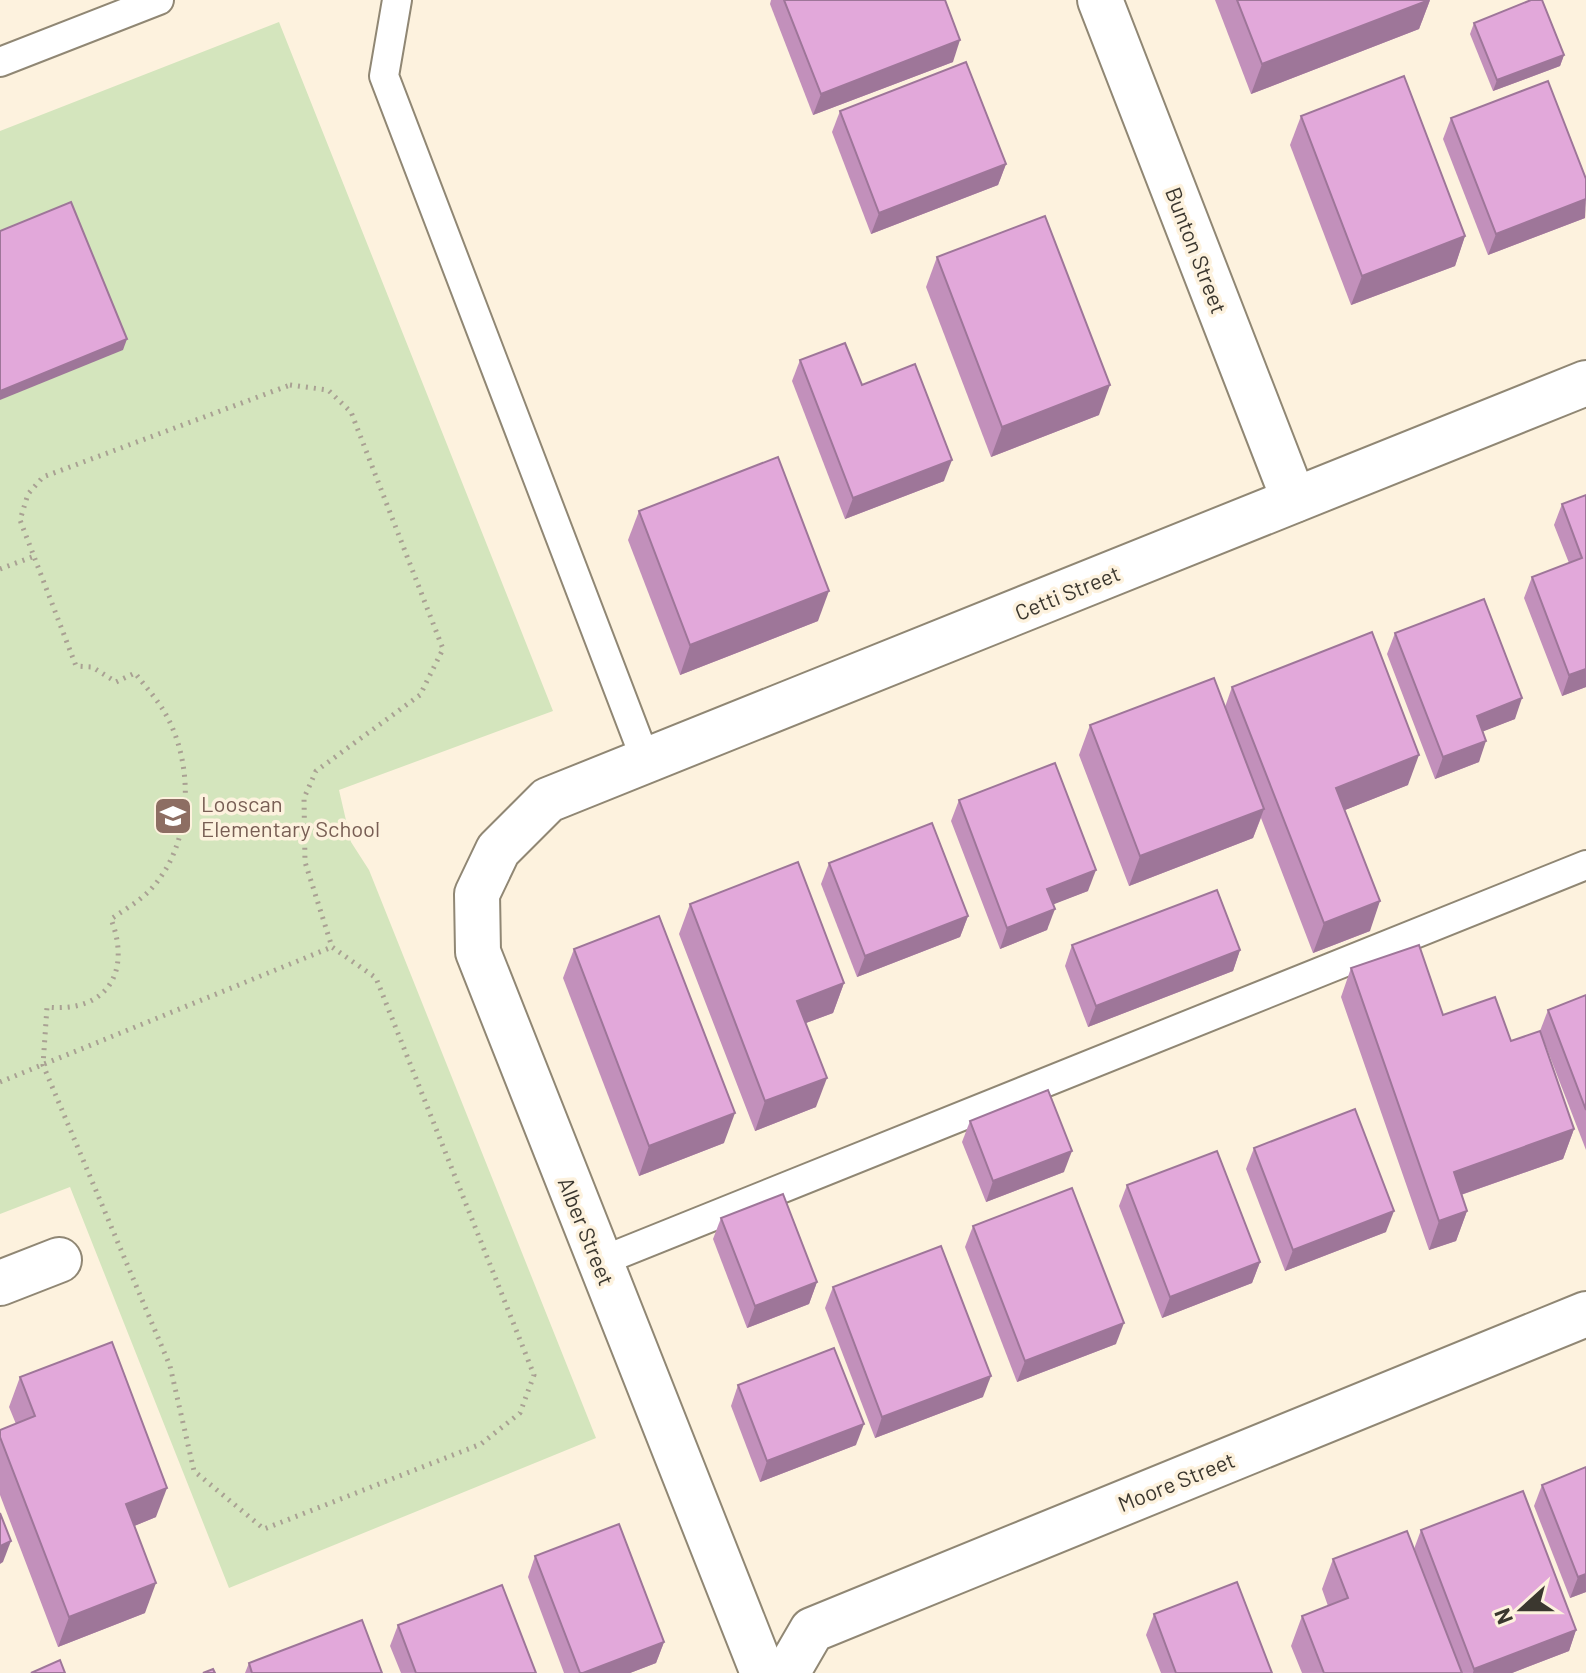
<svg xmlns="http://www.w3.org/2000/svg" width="1586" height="1673" font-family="Barlow,sans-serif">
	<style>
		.green { fill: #d4e5bd }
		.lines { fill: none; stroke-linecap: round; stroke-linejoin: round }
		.service-casing { stroke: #908774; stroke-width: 32 }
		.minor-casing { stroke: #908774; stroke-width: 48 }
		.path { stroke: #a9a193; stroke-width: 5; stroke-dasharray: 2 6; stroke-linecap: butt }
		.service { stroke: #fff; stroke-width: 28 }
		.minor { stroke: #fff; stroke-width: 44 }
		.wall { fill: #c290bb }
		.shaded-wall { fill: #9e7699 }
		.building { fill: #e2a8da; stroke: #9e7699; stroke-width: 2 }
		.labels { text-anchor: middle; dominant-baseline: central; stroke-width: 7; stroke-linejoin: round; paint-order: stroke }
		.street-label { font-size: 22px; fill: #3b372f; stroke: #fdf2de }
		.education-label { font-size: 22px; fill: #785e54; stroke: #fdf2de; text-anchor: start }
	</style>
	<rect width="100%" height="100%" fill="#fdf2de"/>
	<path class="green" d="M279,22L553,711L339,790L351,842L369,870L596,1438L229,1588L70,1187L0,1214V131Z"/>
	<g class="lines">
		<defs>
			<g id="service">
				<path d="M397,0L384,76L646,761"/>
				<path d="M0,62L159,0"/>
				<path d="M599,1262L1586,865"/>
			</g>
			<g id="minor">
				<path d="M1100,0L1294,500"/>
				<path d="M0,1283L59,1260"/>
				<path d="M763,1673L478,952L477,894L498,850L548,800L1586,383"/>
				<path d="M787,1673L812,1630L1586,1314"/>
			</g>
		</defs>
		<use href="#service" class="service-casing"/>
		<use href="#minor" class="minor-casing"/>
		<g class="path">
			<path d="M290,385L328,390L351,412L443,649L420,695L316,771L304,798L305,862L332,947L376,978L534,1375L520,1413L481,1444L264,1529L194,1471L170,1366L43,1065L47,1007C106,1013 132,973 111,919C124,910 140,901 151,889C193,844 195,765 165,713C157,699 145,686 135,673L116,682L92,667L76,666L20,520L28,494L43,477Z"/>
			<path d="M0,569L32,557"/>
			<path d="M0,1082L332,947"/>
		</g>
		<use href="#service" class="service"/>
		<use href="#minor" class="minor"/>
	</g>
	<g class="wall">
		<path d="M771,0H945L953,62L813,115L770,4Z"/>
		<path d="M1215,0H1430L1419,29L1251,94Z"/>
		<path d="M1474,23L1564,55L1560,66L1493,91L1470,34Z"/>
		<path d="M840,111L1006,164L998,185L871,234L832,132Z"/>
		<path d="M1301,116L1465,236L1455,266L1351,305L1290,145Z"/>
		<path d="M1451,118L1585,218L1488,255L1443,139Z"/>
		<path d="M937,257L1099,415L991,457L926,287Z"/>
		<path d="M800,360L862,385L944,481L845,519L792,381Z"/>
		<path d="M1586,495V687L1562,696L1524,598L1532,577L1569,563L1554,525L1562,504Z"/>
		<path d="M639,511L818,621L680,675L628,540Z"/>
		<path d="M1395,633L1515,719L1483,731L1479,762L1435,779L1387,654Z"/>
		<path d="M1232,687L1408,785L1345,810L1370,931L1313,953L1261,818L1253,838L1129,886L1079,755L1090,725L1225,707Z"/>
		<path d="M959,800L1088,891L1053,904L1047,930L1000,949L951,821Z"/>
		<path d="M829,863L968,916L960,937L857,977L821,884Z"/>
		<path d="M690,904L844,983L833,1013L806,1023L816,1107L755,1131L679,934Z"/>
		<path d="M1072,945L1240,950L1233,971L1088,1027L1065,966Z"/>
		<path d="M574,949L724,1143L639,1176L563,978Z"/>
		<path d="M1351,968L1443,1015L1511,1041L1574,1129L1563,1159L1461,1195L1467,1211L1456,1241L1429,1250L1341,997Z"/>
		<path d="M1586,995V1150L1540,1031L1548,1010Z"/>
		<path d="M970,1121L1064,1172L986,1202L962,1142Z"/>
		<path d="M1254,1148L1386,1232L1285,1271L1246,1169Z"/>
		<path d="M1127,1185L1260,1262L1252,1283L1162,1318L1119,1206Z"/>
		<path d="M721,1218L817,1282L809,1304L747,1328L713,1239Z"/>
		<path d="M973,1226L1116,1344L1017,1382L965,1247Z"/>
		<path d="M833,1287L983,1397L875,1438L825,1308Z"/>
		<path d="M20,1377L156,1517L134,1526L145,1613L58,1647L0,1495V1430L16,1424L9,1407Z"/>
		<path d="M738,1385L856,1445L760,1482L731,1406Z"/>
		<path d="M1586,1467V1592L1570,1598L1534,1506L1542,1485Z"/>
		<path d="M1421,1530L1576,1630L1569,1651L1512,1673H1302L1291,1646L1302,1616L1328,1606L1322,1589L1333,1559L1414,1549Z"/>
		<path d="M535,1556L664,1642L656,1663L630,1673H564L528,1577Z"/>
		<path d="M1154,1614L1272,1673H1161L1146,1635Z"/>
		<path d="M398,1625L536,1673H401L390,1646Z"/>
		<path d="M249,1663L382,1673H245Z"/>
	</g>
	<g class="shaded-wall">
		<path d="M1430,0L1419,29L1251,94L1262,64Z"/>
		<path d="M960,40L953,62L813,115L821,94Z"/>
		<path d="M1564,55L1560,66L1493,91L1497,80Z"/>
		<path d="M1006,164L998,185L871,234L879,213Z"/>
		<path d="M1586,199L1585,218L1488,255L1496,234Z"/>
		<path d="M1465,236L1455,266L1351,305L1362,276Z"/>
		<path d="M127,339L123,350L0,400V391Z"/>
		<path d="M1110,385L1099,415L991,457L1002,427Z"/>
		<path d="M952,460L944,481L845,519L853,498Z"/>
		<path d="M829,591L818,621L680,675L690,645Z"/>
		<path d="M1586,669V687L1562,696L1569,675Z"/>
		<path d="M1522,698L1515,719L1469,737L1477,716Z"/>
		<path d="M1486,741L1479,762L1435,779L1443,757Z"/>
		<path d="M1419,755L1408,785L1325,818L1336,788Z"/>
		<path d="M1264,809L1253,838L1129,886L1140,856Z"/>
		<path d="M1096,870L1088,891L1039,910L1047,889Z"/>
		<path d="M1380,901L1370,931L1313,953L1324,923Z"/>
		<path d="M1055,909L1047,930L1000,949L1007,928Z"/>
		<path d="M968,916L960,937L857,977L865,956Z"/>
		<path d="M1240,950L1233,971L1088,1027L1096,1006Z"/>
		<path d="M844,983L833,1013L787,1030L797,1001Z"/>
		<path d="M827,1078L816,1107L755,1131L765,1101Z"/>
		<path d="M735,1113L724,1143L639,1176L649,1146Z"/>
		<path d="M1574,1129L1563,1159L1443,1201L1454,1172Z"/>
		<path d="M1072,1151L1064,1172L986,1202L993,1181Z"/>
		<path d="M1394,1211L1386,1232L1285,1271L1293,1250Z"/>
		<path d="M1467,1211L1456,1241L1429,1250L1439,1221Z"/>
		<path d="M1260,1262L1252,1283L1162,1318L1170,1297Z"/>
		<path d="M817,1282L809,1304L747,1328L755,1306Z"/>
		<path d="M1124,1323L1116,1344L1017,1382L1025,1361Z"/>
		<path d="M991,1376L983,1397L875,1438L882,1417Z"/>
		<path d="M864,1424L856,1445L760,1482L767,1461Z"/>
		<path d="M167,1488L156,1517L115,1534L126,1504Z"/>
		<path d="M11,1541L3,1562L0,1564V1546Z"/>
		<path d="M1586,1574V1592L1570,1598L1578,1577Z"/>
		<path d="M156,1583L145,1613L58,1647L69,1617Z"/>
		<path d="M1576,1630L1569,1651L1512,1673H1473L1474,1669Z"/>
		<path d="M664,1642L656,1663L630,1673H583Z"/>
	</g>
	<g class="building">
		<path d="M784,0H945L960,40L821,94Z"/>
		<path d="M1237,0H1429L1262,64Z"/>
		<path d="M1531,0H1542L1564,55L1497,80L1474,23Z"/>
		<path d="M966,62L1006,164L879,213L840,111Z"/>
		<path d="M1404,76L1465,236L1362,276L1301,116Z"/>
		<path d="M1548,81L1586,179V199L1496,234L1451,118Z"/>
		<path d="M71,202L127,339L0,391V231Z"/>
		<path d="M1045,216L1110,385L1002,427L937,257Z"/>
		<path d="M845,343L862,385L915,364L952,460L853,498L800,360Z"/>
		<path d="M778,457L829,591L690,645L639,511Z"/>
		<path d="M1586,495V669L1569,675L1532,577L1582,558L1562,504Z"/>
		<path d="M1484,599L1522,698L1477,716L1486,741L1443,757L1395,633Z"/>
		<path d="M1372,632L1419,755L1336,788L1380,901L1324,923L1232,687Z"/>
		<path d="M1214,678L1264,809L1140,856L1090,725Z"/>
		<path d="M1055,763L1096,870L1047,889L1055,909L1007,928L959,800Z"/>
		<path d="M932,823L968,916L865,956L829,863Z"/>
		<path d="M798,862L844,983L797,1001L827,1078L765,1101L690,904Z"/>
		<path d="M1217,890L1240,950L1096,1006L1072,945Z"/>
		<path d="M659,916L735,1113L649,1146L574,949Z"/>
		<path d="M1419,945L1443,1015L1495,997L1511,1041L1540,1031L1574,1129L1454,1172L1467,1211L1439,1221L1351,968Z"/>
		<path d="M1586,995V1110L1548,1010Z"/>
		<path d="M1048,1090L1072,1151L993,1181L970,1121Z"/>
		<path d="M1355,1109L1394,1211L1293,1250L1254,1148Z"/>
		<path d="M1217,1151L1260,1262L1170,1297L1127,1185Z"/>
		<path d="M1072,1188L1124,1323L1025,1361L973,1226Z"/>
		<path d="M783,1194L817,1282L755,1306L721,1218Z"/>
		<path d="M941,1246L991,1376L882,1417L833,1287Z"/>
		<path d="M112,1342L167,1488L126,1504L156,1583L69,1617L0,1437V1430L35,1416L20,1377Z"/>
		<path d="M834,1348L864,1424L767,1461L738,1385Z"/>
		<path d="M1586,1467V1574L1578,1577L1542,1485Z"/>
		<path d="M1523,1491L1576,1630L1474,1669L1421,1530Z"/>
		<path d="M0,1513L11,1541L0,1546Z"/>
		<path d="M619,1524L664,1642L583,1673H580L535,1556Z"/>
		<path d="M1407,1531L1462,1673H1324L1302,1616L1348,1598L1333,1559Z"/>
		<path d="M1237,1582L1272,1673H1176L1154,1614Z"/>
		<path d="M502,1585L536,1673H416L398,1625Z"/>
		<path d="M362,1620L382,1673H252L249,1663Z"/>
		<path d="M60,1660L65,1673H31Z"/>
		<path d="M213,1669L215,1673H203Z"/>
	</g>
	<defs>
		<symbol id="school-square" viewBox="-11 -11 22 22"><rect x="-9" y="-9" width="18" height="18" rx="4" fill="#8d6e63" stroke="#fdf2de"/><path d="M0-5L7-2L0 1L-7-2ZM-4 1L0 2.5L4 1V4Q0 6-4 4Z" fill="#fff"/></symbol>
	</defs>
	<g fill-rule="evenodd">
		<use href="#school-square" x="151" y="794" width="44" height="44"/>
	</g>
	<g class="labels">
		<g class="street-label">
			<text transform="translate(1197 250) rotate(69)">Bunton Street</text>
			<text transform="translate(1067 592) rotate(-22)">Cetti Street</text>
			<text transform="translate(587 1231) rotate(68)">Alber Street</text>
			<text transform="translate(1176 1481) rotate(-22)">Moore Street</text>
		</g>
		<g class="education-label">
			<text x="201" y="803">Looscan<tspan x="201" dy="25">Elementary School</tspan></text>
		</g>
	</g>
	<g transform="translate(1522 1609) rotate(249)" stroke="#fdf2de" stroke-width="6" paint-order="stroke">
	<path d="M0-6L14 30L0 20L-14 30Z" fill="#3b372f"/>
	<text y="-12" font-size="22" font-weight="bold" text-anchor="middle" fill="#3b372f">N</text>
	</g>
</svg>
